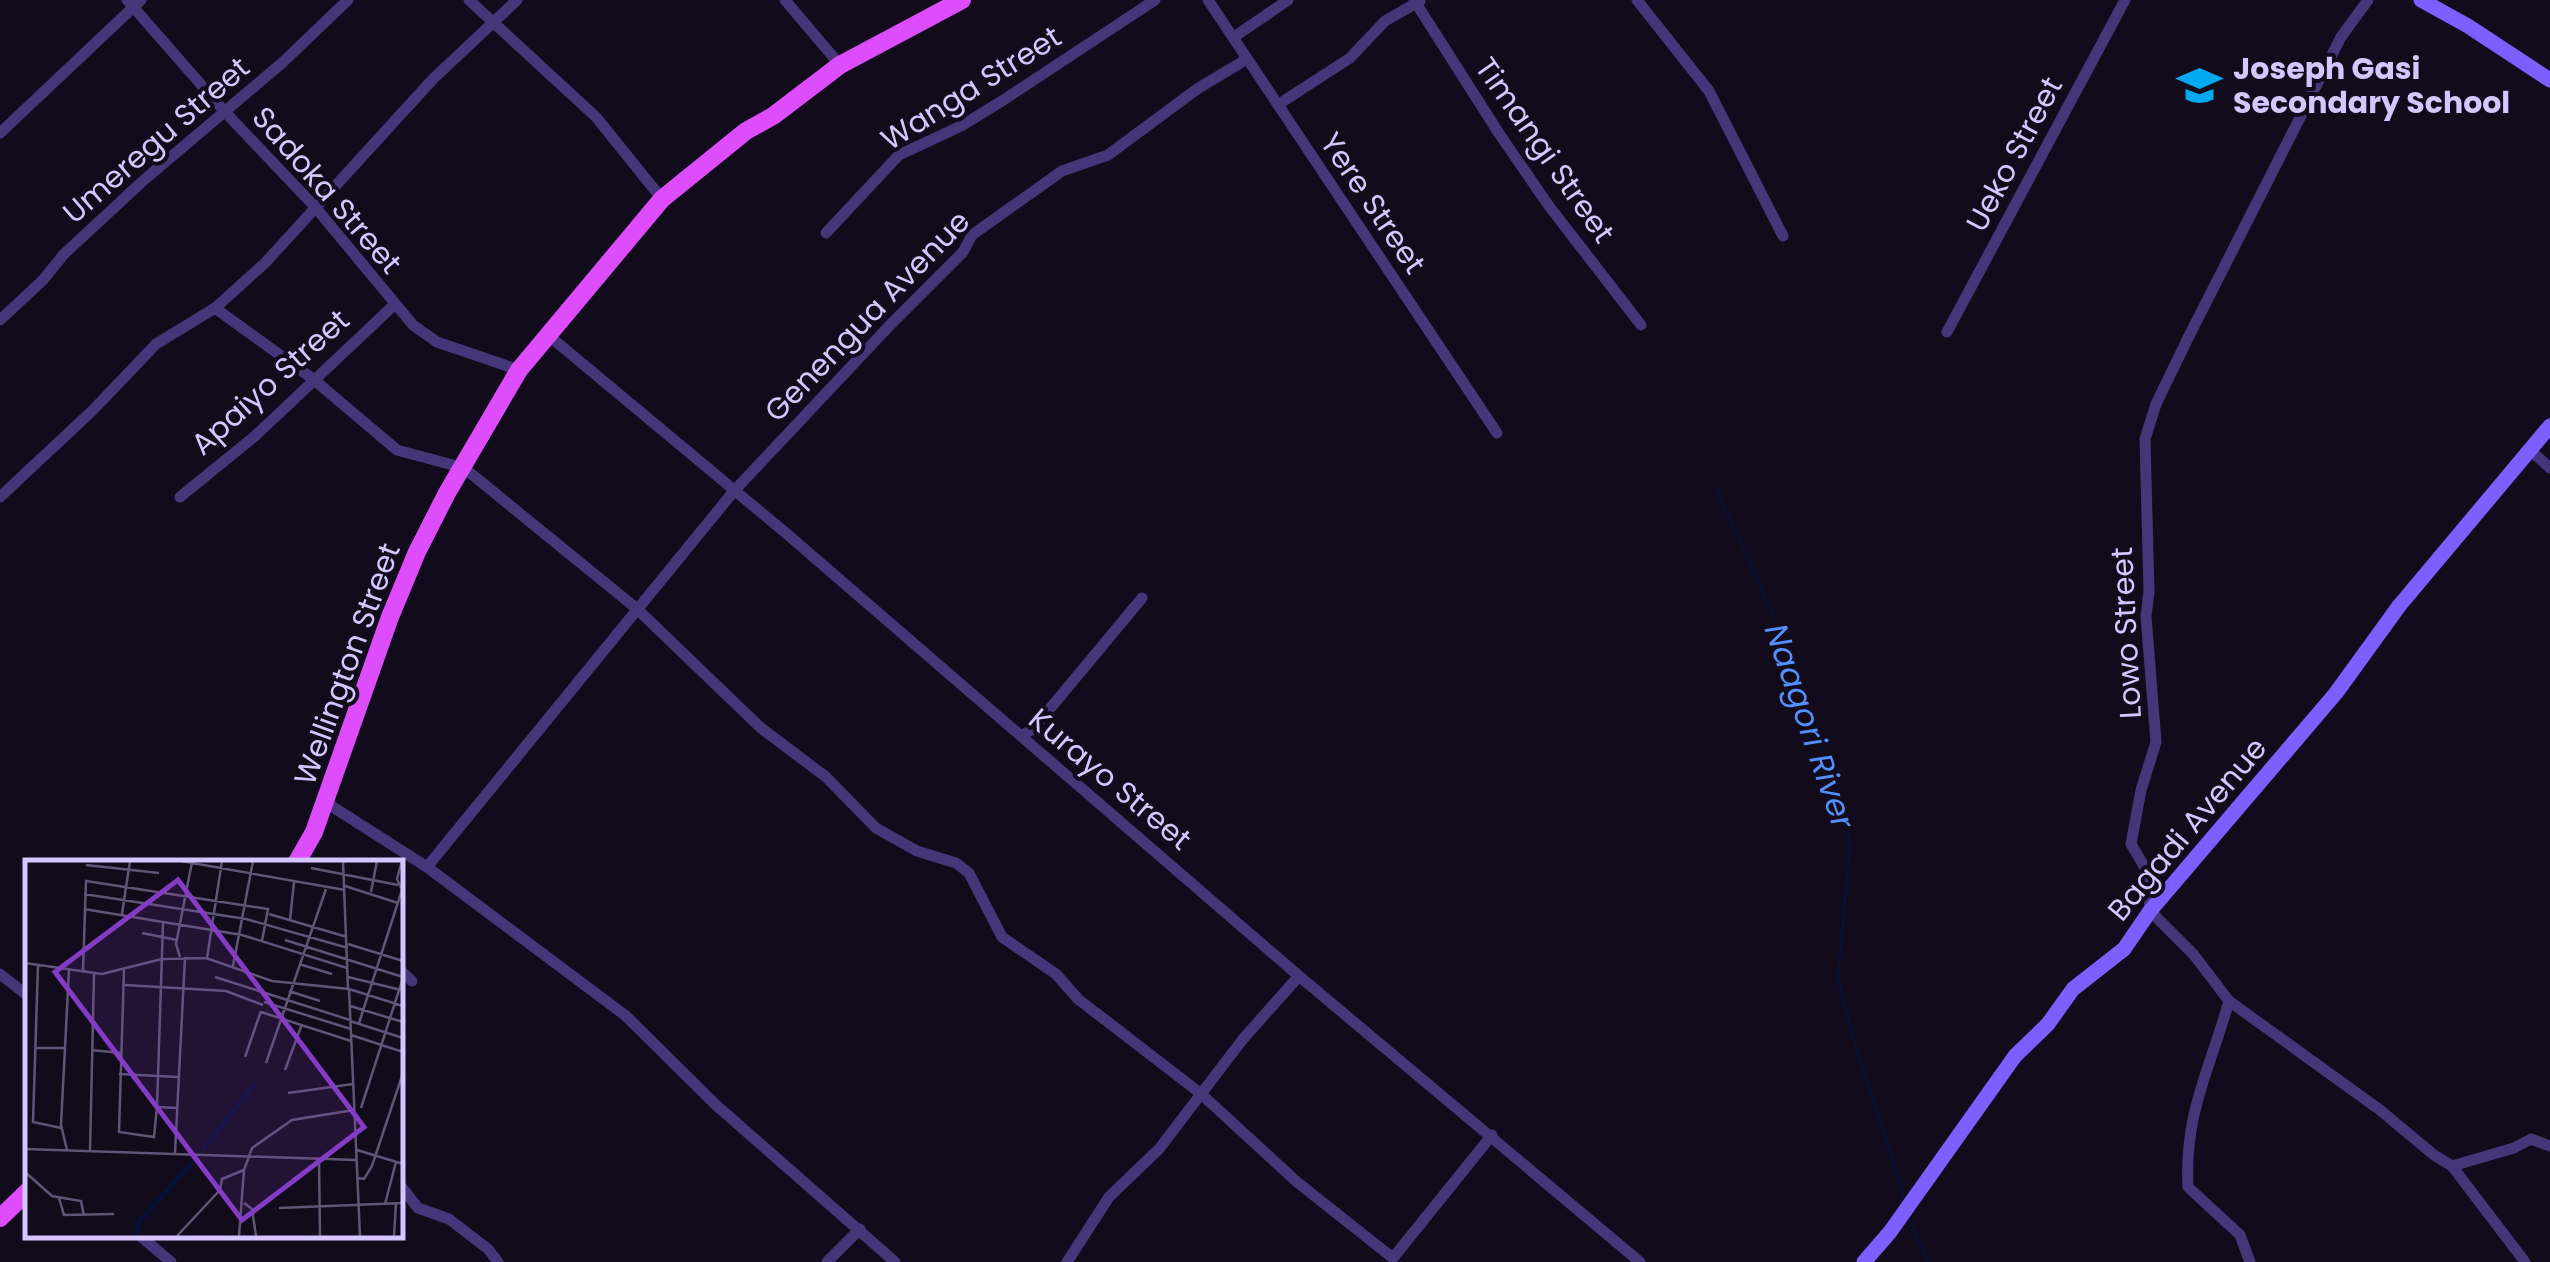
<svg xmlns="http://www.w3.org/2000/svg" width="2550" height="1262" font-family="Poppins,sans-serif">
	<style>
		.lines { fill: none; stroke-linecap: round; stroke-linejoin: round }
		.stream { stroke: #081036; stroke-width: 2.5 }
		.street { stroke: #45367a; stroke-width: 11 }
		.secondary { stroke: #7f5dfe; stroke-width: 15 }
		.primary { stroke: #dd4dfe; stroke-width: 18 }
		.labels { text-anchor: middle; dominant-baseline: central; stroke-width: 8; stroke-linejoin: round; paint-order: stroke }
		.poi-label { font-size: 30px; font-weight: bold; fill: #d6c5ff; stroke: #110b1b; text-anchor: start }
		.street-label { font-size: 30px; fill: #d6c5ff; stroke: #110b1b }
		.water-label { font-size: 32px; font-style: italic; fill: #548ffe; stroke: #110b1b }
		.inset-river { fill: none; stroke: #081036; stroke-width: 5 }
		.inset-road { fill: none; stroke: #605576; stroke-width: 2.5 }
		.view { fill: #843bc5; fill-opacity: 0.15; stroke: #843bc5; stroke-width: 5 }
		.inset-edge { fill: none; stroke: #d6c5ff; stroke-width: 5 }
	</style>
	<rect width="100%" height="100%" fill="#110b1b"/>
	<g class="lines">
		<g class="stream">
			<path d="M1716,488C1755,576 1800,664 1826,757C1834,786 1846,815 1850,846L1838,978L1853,1037L1905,1200"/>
			<path d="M1908,1217L1928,1262"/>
		</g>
		<g class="street">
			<path d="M127,0L225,112L316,208L413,325L437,342L519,370"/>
			<path d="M469,0L596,117L662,199"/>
			<path d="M785,0L840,65"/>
			<path d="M1208,0L1497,433"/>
			<path d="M1414,0L1500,135L1549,206L1641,325"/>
			<path d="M1637,0L1709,91L1783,236"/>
			<path d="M2368,0L2341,37L2189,336L2156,404L2145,439L2149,591L2146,616L2156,742L2141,790L2131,844L2148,873L2150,911L2194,955L2229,1001L2380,1110L2434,1155L2452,1166L2525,1262"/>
			<path d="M1234,37L1288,0"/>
			<path d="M1279,104L1350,58L1385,21L1420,1"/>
			<path d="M0,133L141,0"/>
			<path d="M826,233L899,155L961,126L1002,101L1155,0"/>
			<path d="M215,308L313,379L397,450L464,468L636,608L761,728L826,777L876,828L917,851L956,863L969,873L1002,937L1056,974L1078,999L1200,1093L1297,1182L1393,1258L1492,1135"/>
			<path d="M0,320L43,280L64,254L144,180L282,63L348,0"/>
			<path d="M1947,332L2125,0"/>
			<path d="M548,335L787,534L1299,976L1640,1262"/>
			<path d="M2530,450L2550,468"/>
			<path d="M0,497L93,410L156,344L215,308L265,263L433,79L517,0"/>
			<path d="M180,497L255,436L394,305"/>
			<path d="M1021,736L1033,729L1142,598"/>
			<path d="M325,802L427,867L626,1016L716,1105L895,1262"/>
			<path d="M427,867L734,491L891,324L963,252L972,235L1062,171L1108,155L1197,89L1247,59"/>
			<path d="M400,970L412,981"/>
			<path d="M0,974L28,996"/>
			<path d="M2229,1001C2210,1069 2184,1114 2188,1187L2240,1235L2250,1262"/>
			<path d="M2452,1166L2514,1148L2531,1139L2550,1146"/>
			<path d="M400,1185L418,1208L449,1219L488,1249L498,1262"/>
			<path d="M138,1234L171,1262"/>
			<path d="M827,1262L860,1229"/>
			<path d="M1067,1262L1109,1197L1159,1149L1243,1039L1299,976"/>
		</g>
		<g class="secondary">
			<path d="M2421,0L2468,26L2550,80"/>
			<path d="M1864,1262L1890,1232L2015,1056L2048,1024L2073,989L2124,949L2150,911L2336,693L2399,606L2550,426"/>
		</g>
		<g class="primary">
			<path d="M297,862L314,832L390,617L417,552L447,493L519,370L662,199L746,131L773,116L840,65L962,0"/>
			<path d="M0,1218L28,1191"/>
		</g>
	</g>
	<defs>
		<symbol id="school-bare" viewBox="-9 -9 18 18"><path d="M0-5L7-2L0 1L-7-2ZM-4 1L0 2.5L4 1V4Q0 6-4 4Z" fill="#01aaee" stroke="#110b1b" stroke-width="2.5" paint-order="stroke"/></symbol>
	</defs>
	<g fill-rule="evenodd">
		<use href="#school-bare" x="2168" y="54" width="63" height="63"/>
	</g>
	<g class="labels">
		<g class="poi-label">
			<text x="2233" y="68">Joseph Gasi<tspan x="2233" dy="34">Secondary School</tspan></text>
		</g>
		<g class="street-label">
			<text transform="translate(971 88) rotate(-32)">Wanga Street</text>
			<text transform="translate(156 140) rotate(-41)">Umeregu Street</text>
			<text transform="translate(1545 150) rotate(55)">Timangi Street</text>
			<text transform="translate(2014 154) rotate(-62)">Ueko Street</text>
			<text transform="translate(327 190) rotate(49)">Sadoka Street</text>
			<text transform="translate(1373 203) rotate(56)">Yere Street</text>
			<text transform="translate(867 316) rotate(-46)">Genengua Avenue</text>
			<text transform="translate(270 382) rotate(-42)">Apaiyo Street</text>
			<text transform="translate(2126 633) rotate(-93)">Lowo Street</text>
			<text transform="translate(347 664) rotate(-70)">Wellington Street</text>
			<text transform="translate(1110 779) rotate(40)">Kurayo Street</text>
			<text transform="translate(2187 829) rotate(-50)">Bagadi Avenue</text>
		</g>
		<g class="water-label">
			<text transform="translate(1810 726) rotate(71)">Naagori River</text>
		</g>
	</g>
	<g transform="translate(25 860)">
		<rect width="378" height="378" fill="#110b1b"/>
		<path class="inset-river" d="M177,291L231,222M111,376L114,362L172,297"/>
		<path class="inset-road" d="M156,1L320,30M318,1L323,129M61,5L134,13M286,8L373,25M320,26L373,43M346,32L352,1M59,34L221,59L323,88M59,49L217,75L322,108M97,54L105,1M244,54L322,77M265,60L269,22M138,63L132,247L152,248M117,73L152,80M260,80L378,117M323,84L378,101M155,97L151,84L167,2M182,98L197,1M0,103L77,114L137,99L181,98L247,121L324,129L378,146M274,104L307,114M13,105L8,262L36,268M208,106L228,1M99,110L94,272L129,277L132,247M58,111L61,21L243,49L237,81M190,117L325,160M323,117L376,130M100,125L201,131L238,145M324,129L335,376M264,131L295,141M239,142L326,169M325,146L378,162M236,152L326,181M325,161L378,178M334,163L377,30L372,19L377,1M326,175L378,192M10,188H41M66,190L96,193M220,197L236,151M241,203L301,29M260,210L277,164M94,214L153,217M263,233L328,224M336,248L378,118M0,289L332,300M42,290L36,265L44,110M65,290L69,114M332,290L378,304M150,293L160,97M294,298L295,376M0,312L27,336L56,341L59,356M333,318L339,319L347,306L378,213M34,338L39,355L89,354M219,343L227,349L231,376M360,344L371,302M254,348L378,343M152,376L195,330L197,319L219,310M214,376L219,310L227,288L267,260L329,250M369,376L371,343"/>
		<path class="view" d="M153,20L339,267L217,360L30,112Z"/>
		<rect width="378" height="378" class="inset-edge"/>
	</g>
</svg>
